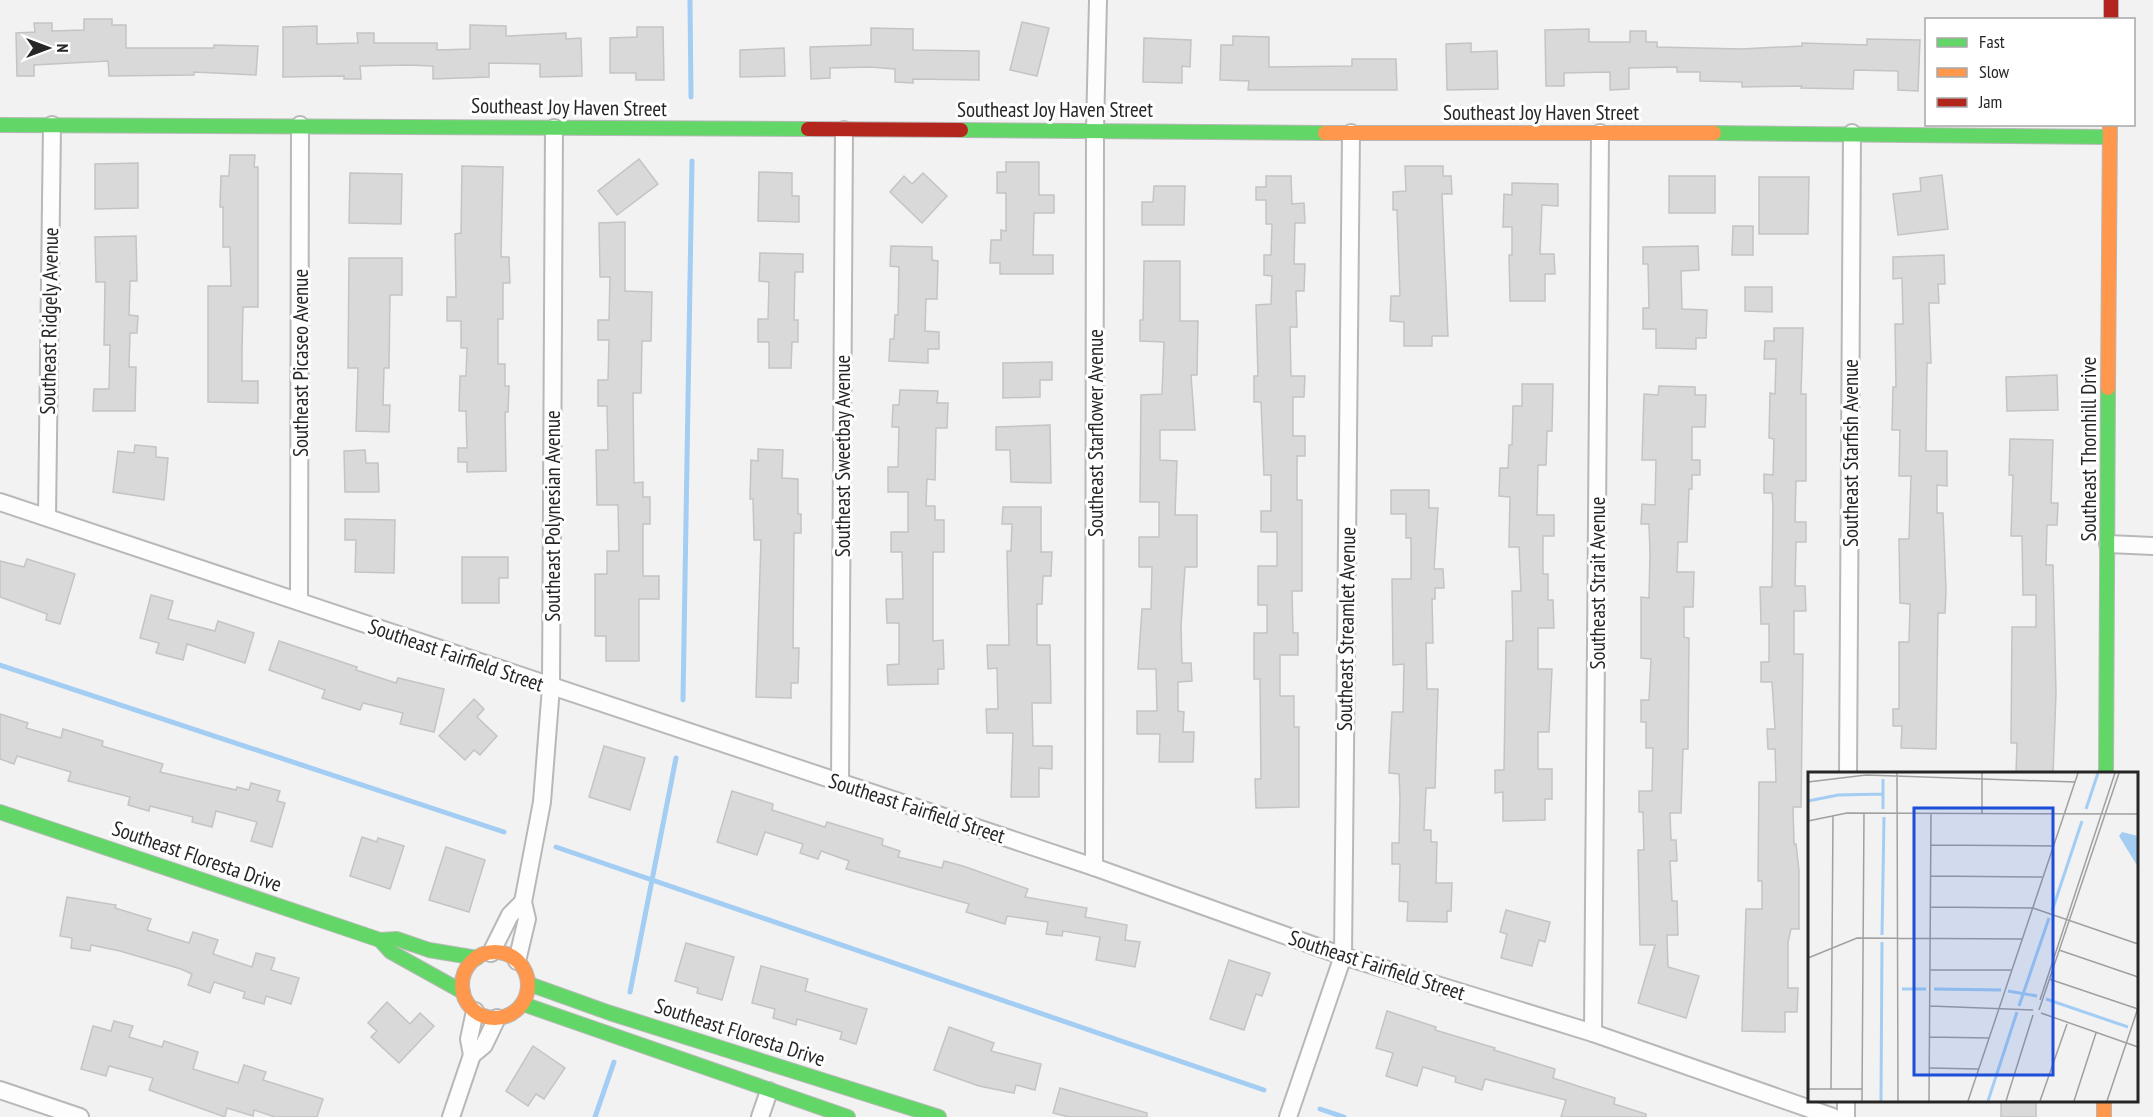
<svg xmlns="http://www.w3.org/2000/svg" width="2153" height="1117" font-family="'PT Sans Narrow',sans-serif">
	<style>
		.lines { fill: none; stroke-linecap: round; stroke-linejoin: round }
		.stream { stroke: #a3cdf3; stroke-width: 5 }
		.building { fill: #d9d9d9; stroke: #c4c4c4; stroke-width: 1.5 }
		.street-casing { stroke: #b8b8b8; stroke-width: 20 }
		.fast-casing { stroke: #b8b8b8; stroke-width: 16 }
		.slow-casing { stroke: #b8b8b8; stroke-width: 16 }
		.jam-casing { stroke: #b8b8b8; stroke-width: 16 }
		.street { stroke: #fdfdfd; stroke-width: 16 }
		.fast { stroke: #63d668; stroke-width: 14 }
		.slow { stroke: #ff974d; stroke-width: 14 }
		.jam { stroke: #b3261e; stroke-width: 14 }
		.labels { text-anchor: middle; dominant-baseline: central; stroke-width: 6; stroke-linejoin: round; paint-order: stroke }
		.street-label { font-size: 21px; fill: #262626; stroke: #fff }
		.inset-river { fill: none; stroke: #a3cdf3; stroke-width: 3 }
		.inset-road { fill: none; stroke: #a0a0a0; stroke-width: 1.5 }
		.view { fill: #1d4ed8; fill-opacity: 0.15; stroke: #1d4ed8; stroke-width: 3 }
		.inset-edge { fill: none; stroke: #262626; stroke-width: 3 }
	</style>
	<rect width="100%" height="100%" fill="#f2f2f2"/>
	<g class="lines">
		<g class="stream">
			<path d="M690,0L691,97"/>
			<path d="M0,665L504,832"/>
			<path d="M683,700L692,161"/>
			<path d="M556,847L1264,1090"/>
			<path d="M630,992L676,758"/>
			<path d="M1320,1109L1344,1117"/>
			<path d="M595,1117L614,1062"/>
		</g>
	</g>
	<g class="building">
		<path d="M84,19H112V25H126V48H214V45L258,46L256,75L194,72V75L109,76L108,61L34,65V76H17L16,33L35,32L34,23H52V31L84,30Z"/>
		<path d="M1022,22L1049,28L1037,76L1010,70Z"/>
		<path d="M470,25L506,26V36L566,33V39L581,38L582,76L540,77V64L489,63V77L433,79V66L408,65L360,66L361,79H344V76L283,77V27L317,26V44L358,43L357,33H374V43H437V50L470,49Z"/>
		<path d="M637,27H663L664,80H636V73H610V38L637,37Z"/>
		<path d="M871,28L913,29V50L979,51V80L913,79V83L895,82V69L870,67L830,68V78L811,79L810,47L871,45Z"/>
		<path d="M1589,29V42H1630V31H1646V42H1657V47L1741,49L1802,46V43L1867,45V39L1920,40L1918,91L1898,90V71L1854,70L1853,89L1801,88L1802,86L1742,87V82L1700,81V72H1677V67L1629,68V89L1610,90V72L1564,73V86H1546L1545,30Z"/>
		<path d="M1233,36L1269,37V67L1352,66V59H1396L1397,90H1248L1249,81L1220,80L1221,45H1233Z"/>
		<path d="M1144,38L1191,40L1190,67L1182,66V83L1143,82Z"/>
		<path d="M1471,43V52L1497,51L1498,89L1447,90L1446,44Z"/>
		<path d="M784,48L785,76L740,77V50Z"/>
		<path d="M230,155H255L254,167H258V307H243L242,352V381H258V403L208,402V286H231L230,247H223V207H220L221,176H229Z"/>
		<path d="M639,159L658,184L617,215L598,191Z"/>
		<path d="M1006,162H1039V195H1054V213H1034L1033,255H1053V274H1000V263H990L991,240H1001V230L1006,231V193H997V172H1006Z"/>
		<path d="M138,163V208L95,209V164Z"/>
		<path d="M462,166L503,167L501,257H509L510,283H503V319H498V364H505V386H509L508,412H505L506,471L467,472V462H458V448H467L466,411H459L460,376H466L467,348H461V321H447V297H456L455,234L461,233Z"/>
		<path d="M1405,166H1443V176H1451L1452,194H1442L1448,336H1432V346H1404V322L1390,321L1391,296H1400L1397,210H1393V192L1406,191Z"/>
		<path d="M759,172L792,173V196H799V222L758,221Z"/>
		<path d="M350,173L402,174L401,224L349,223Z"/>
		<path d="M923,173L947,196L922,223L890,192L904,176L912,184Z"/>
		<path d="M1942,175L1948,229L1898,235L1893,194L1921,191L1920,178Z"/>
		<path d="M1266,176H1291L1292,204L1304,203L1305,223H1295L1294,264H1305L1304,291H1296L1297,327H1290L1291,376H1305L1304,397H1293V436H1305V456H1297V500H1302V591H1292L1293,633H1298V655H1280V696H1294V727H1299V807L1256,808L1255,779H1261L1260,679H1254V633H1267V605H1258V566H1277V532H1261V511H1271V475H1264L1261,402H1254V376H1258L1256,305L1271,304L1272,276L1264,275V255H1271L1272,224H1266V200H1256V187H1266Z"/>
		<rect x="1669" y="176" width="46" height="37"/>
		<path d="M1759,177H1809L1808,234H1759Z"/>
		<path d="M1512,183L1558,184V206L1542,205L1540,254H1554L1555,274H1545V301H1510L1509,255H1512V227H1503L1504,194L1512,195Z"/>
		<path d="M1154,186H1185L1184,225H1142V202H1153Z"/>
		<path d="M625,222V291L652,292L651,341H642L641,393H633L634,483L643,482V497H650V524H643V576H659V599H639V661H606V636H595V574H607V551H619L618,505H597L596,450H608L607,406H598V380H608L609,340H598V320H609L610,277H600L599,223Z"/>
		<path d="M1733,226H1753V255H1732Z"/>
		<path d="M136,236L137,281H130L129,315L138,316L137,333H130L129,367H136L135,411H93L94,389H109L110,345H104L105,282H96L95,237Z"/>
		<path d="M891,246L932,247V260L938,261L937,299H926L925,331L939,332V349H928V363L889,361L890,339H894L895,315H898L899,267L890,266Z"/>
		<path d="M1698,246L1699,270L1681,271L1682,309L1707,310L1706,338H1696V349L1656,348V329H1643V308H1649L1648,264H1643V247Z"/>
		<path d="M760,253L803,254V272H795L794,320H798V342H792L791,368H769V342H758V319H768L769,282L759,281Z"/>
		<path d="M1944,255L1945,284H1938L1939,303H1929L1931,363H1927L1926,451H1947V486L1937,485V513H1943L1946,590L1945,613H1938L1936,749L1901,748L1902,726H1893V709H1899V642H1909L1910,604L1900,603L1899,539H1909L1911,476H1899L1900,430H1892L1893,387H1896L1895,324H1903L1902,278L1893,279V257Z"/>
		<path d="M349,258H402V295H390L389,368H384L383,405H390L389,432L356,431L358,368H348Z"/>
		<path d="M1144,261H1180V321H1198L1197,375H1191L1195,430H1160V460L1177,461L1175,515H1197V567H1185L1181,626L1182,663H1191L1192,681L1178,682V711L1184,712L1183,732H1194L1193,762H1159L1160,734H1137V711H1157L1156,669H1138L1142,609H1151L1152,567H1139V537H1159V502H1140L1141,395L1162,394L1164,342L1140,341V320H1143Z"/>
		<path d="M1745,287H1772V312L1745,311Z"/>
		<path d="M1774,328H1803L1801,394H1806V481H1796L1795,522H1806V542H1796L1795,586H1805L1806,611H1794V654H1803L1801,807H1793L1794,844H1796L1799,871V929H1791L1788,942V988H1798L1797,1012H1785V1032L1742,1031L1746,909H1762V881H1758L1759,782H1776L1775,749H1768L1767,729H1775L1772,682H1761V662H1769V624H1761L1760,587H1772L1773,506L1772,493H1764V474L1773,475L1774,439L1769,438L1770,393L1775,394L1776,359H1764L1765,341H1774Z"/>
		<path d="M1052,362V380H1040V397L1003,398V363Z"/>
		<path d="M2057,375L2058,410L2007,411L2006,377Z"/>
		<path d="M1522,384H1553L1552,431H1547L1546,465H1538L1537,515H1554V536H1543V574H1548V600H1553L1554,628H1538V669H1552L1549,732H1538V769H1552V799H1545V820L1503,821V792L1495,793V770H1504L1506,641H1513L1512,591H1521L1519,547H1509L1510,497L1499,496L1500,468H1508L1509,445H1512L1513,406H1522Z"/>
		<path d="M1659,386L1695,387V395H1706L1705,427H1692V460H1700V475H1692V489H1689L1687,542H1678L1677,572H1694L1693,607H1684V637L1689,638L1688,749H1683L1681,813H1670L1671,840H1676L1677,861H1670L1672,901H1677L1678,935H1667L1668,967L1699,976L1686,1018L1638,1003L1655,945H1640L1638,850H1644L1643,812H1639V791H1652L1653,748H1646V722H1641V700H1649L1651,659L1641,658V597L1649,598L1650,553L1649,524H1641L1642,504L1655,505L1656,460H1642L1644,394L1658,395Z"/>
		<path d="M900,390L938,391L937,403H948L947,428H936L935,480L927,479L926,506H935V520H944V552H933V641L943,640L944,669H938V684L888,685L887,665L899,664V623H887L886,599H903L902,552H891V532H908V492H888V467H898L899,427H892L893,405H899Z"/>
		<path d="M1050,425L1051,483L1011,482L1010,450H996V427Z"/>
		<path d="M2010,439L2053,440L2051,503H2058L2057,525H2047L2046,565H2053L2056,693L2053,774H2016L2017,743H2011L2012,627H2036V595H2023L2022,536H2011L2013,475H2009Z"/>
		<path d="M135,445L156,447V457L168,458L164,500L113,492L118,451L134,453Z"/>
		<path d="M758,449L783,450L782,478L798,479V514H801V533H794L793,648H799L798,683H791V698L756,697L761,540H754L753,499H750L751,460L758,461Z"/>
		<path d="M365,450L366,463H378L379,492H345L344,451Z"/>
		<path d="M1391,490H1429V508H1438L1434,569H1443L1444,588H1435V599H1432L1433,643H1426L1427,689H1438L1435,788H1426L1424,830H1431V842H1437L1436,883H1452L1451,911H1447V922L1407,921L1408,902L1399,901L1400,864H1392V843H1399L1400,799L1399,774L1389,773L1390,749L1392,712H1403L1404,664L1393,665L1392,579H1411V538H1406V514H1391Z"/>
		<path d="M1003,507H1041V552H1052L1051,576H1043L1042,604H1037V645H1050L1051,703H1032L1033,746H1052V769L1039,768V797H1011L1013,733H987L986,709H998L997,668L988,669L987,645H1009L1007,551H1011L1012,524H1002Z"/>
		<path d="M345,519L395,520L394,573L355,572L356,540H345Z"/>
		<path d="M462,557H508V578H499V603H462Z"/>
		<path d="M27,559L75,574L60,624L46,620L47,614L0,597V561L24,567Z"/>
		<path d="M151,595L173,601L168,619L215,631L218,621L254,633L245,663L187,644L183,660L156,653L159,643L140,638Z"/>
		<path d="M279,641L357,667L356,670L396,683L398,678L444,689L434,732L400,724L403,713L363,703L360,710L322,698L325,690L269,670Z"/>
		<path d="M474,699L484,709L477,717L497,736L480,755L474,750L465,760L439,736Z"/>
		<path d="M0,714L28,723L26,728L61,738L63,729L103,741L102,746L163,764L160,772L236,790L237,787L249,790L251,783L280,791L277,801L285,803L272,847L251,841L257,822L216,811L212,827L192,822L193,817L150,806L149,811L128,805L130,797L68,781L71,772L17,756L14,764L0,759Z"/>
		<path d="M604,746L645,758L630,810L589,797Z"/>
		<path d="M732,791L773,804L772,810L825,827L827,822L883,839L882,845L900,851L898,857L942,868L944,861L963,866L1028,889L1025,897L1087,908L1085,917L1127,925L1125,940L1140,942L1135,967L1096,960L1100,937L1063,931L1062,936L1046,934L1048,922L1007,916L1005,924L966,912L969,904L846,869L849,861L821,851L818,859L800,853L803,844L765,832L757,855L717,842Z"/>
		<path d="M362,837L377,842L378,838L404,846L390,889L350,876Z"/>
		<path d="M446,847L485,860L469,912L429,900Z"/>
		<path d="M67,897L116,905L115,908L151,919L147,930L189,943L193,932L218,940L213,954L252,967L256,953L275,958L271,970L299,978L291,1004L266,996L264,1004L243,998L245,992L214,982L210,993L188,985L192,974L181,969L120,951L91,945L90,951L71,948L72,938L60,936Z"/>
		<path d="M1506,910L1550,922L1545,942L1539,940L1532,966L1501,958L1507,934L1500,932Z"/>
		<path d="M686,943L734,957L722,1000L697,993L698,988L675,981Z"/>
		<path d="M1229,960L1270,973L1262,996L1256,994L1244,1030L1210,1019Z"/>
		<path d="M761,966L808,979L805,991L867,1009L856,1044L840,1039L842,1032L797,1019L796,1025L773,1018L775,1009L752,1003Z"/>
		<path d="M387,1002L410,1024L420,1013L434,1026L399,1063L371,1037L377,1031L368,1023Z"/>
		<path d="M1387,1011L1436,1027L1435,1030L1495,1048L1494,1050L1555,1069L1553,1078L1615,1098L1614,1104L1646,1114V1117H1561L1566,1100L1485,1079L1482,1090L1455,1082L1456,1077L1423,1067L1417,1086L1386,1076L1393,1053L1376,1048Z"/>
		<path d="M114,1021L133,1026L129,1037L162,1047L164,1041L198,1052L193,1069L238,1083L244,1065L266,1072L263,1080L323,1099L317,1117H275L254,1110L253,1116L227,1108L225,1117L149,1090L153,1078L109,1066L106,1076L81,1069L93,1026L111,1031Z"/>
		<path d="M949,1027L994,1043L991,1051L1041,1064L1035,1090L1016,1085L1014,1093L979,1086L934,1070Z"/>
		<path d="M533,1046L565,1068L544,1099L536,1094L528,1106L506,1091Z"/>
		<path d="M1060,1088L1147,1113V1117H1069L1053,1113Z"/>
		<rect x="2001" y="1101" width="35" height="16"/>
	</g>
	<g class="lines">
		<defs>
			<g id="street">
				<path d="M0,502L1094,867L1343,956L1593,1033L1833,1117"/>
				<path d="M47,517L52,125"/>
				<path d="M2108,544L2153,546"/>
				<path d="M299,601L300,125"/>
				<path d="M1848,774L1852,133"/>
				<path d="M840,782L844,130"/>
				<path d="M1094,867L1095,130L1098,0"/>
				<path d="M491,953L510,915L523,902"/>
				<path d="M517,961L527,919L523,902L542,802L551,687L554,128"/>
				<path d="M1593,1033L1600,133"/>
				<path d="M472,1055L469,1039L475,1011"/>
				<path d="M0,1090L80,1117"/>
				<path d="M451,1117L472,1055L484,1045L497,1018"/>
				<path d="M760,1117L769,1091"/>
				<path d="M1288,1117L1343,956L1351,133"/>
				<path d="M1846,1117V1100"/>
			</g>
			<g id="fast">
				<path d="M0,125L808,129"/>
				<path d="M961,130L1325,133"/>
				<path d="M1714,133L2110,137"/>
				<path d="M2106,774L2108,388"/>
				<path d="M0,812L380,940L397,939L429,950L477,958"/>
				<path d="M380,940L391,952L463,992"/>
				<path d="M529,984L610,1013L939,1117"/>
				<path d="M523,1004L848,1117"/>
			</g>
			<g id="slow">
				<path d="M1325,133H1714"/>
				<path d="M2108,388L2110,124"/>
				<circle cx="495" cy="985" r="33"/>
				<path d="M2104,1100V1117"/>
			</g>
			<g id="jam">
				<path d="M2111,0V20"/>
				<path d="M808,129L961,130"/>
			</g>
		</defs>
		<use href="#street" class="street-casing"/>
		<use href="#fast" class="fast-casing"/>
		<use href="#slow" class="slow-casing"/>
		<use href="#jam" class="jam-casing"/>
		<use href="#street" class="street"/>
		<use href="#fast" class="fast"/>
		<use href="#slow" class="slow"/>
		<use href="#jam" class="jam"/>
	</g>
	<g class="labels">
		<g class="street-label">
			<text transform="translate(569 107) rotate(1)">Southeast Joy Haven Street</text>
			<text x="1055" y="109">Southeast Joy Haven Street</text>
			<text x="1541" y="112">Southeast Joy Haven Street</text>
			<text transform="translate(49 321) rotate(-89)">Southeast Ridgely Avenue</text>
			<text transform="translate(300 363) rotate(-90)">Southeast Picaseo Avenue</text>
			<text transform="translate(1095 433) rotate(-90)">Southeast Starflower Avenue</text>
			<text transform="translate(2088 449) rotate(-90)">Southeast Thornhill Drive</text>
			<text transform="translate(1850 453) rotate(-90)">Southeast Starfish Avenue</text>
			<text transform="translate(842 456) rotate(-90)">Southeast Sweetbay Avenue</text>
			<text transform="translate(552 516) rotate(-90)">Southeast Polynesian Avenue</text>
			<text transform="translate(1597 583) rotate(-90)">Southeast Strait Avenue</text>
			<text transform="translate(1346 629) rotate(-89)">Southeast Streamlet Avenue</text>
			<text transform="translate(456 655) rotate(19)">Southeast Fairfield Street</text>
			<text transform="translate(917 808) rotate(18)">Southeast Fairfield Street</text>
			<text transform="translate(197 856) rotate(19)">Southeast Floresta Drive</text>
			<text transform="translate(1377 965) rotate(18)">Southeast Fairfield Street</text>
			<text transform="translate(740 1032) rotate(18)">Southeast Floresta Drive</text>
		</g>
	</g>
	<g transform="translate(1808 772)">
		<rect width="330" height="330" fill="#f2f2f2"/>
		<path d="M314,60L330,64V95L311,64Z" fill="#a3cdf3"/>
		<path class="inset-river" d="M75,7V37M0,29L30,23L75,22M278,37L290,1M244,139L274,49M74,163L76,45M94,217H118M126,217L193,218M200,219L229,224M238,227L320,255M211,234L241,146M73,329L74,170M180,329L209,240"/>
		<path class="inset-road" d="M89,1L90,329M0,10L58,3L267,10M174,41V1M0,49L39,41L330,42M123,73L245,74M123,104L234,105M123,135L225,136L330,172M251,178L330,205M0,186L49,166L214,167M122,198H203M241,207L330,237M232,228L307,1M122,234L225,238M231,238L311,1M233,241L330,275M122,265L181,266M122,296L170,297M0,317H54M23,317L25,43M54,329L56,41M121,329L123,41M160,329L270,1M198,329L225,243M232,329L259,252M266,329L288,261M299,329L330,236"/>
		<path class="view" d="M106,36H245V303H106Z"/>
		<rect width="330" height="330" class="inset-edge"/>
	</g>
	<rect x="1925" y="18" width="210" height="108" fill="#ffffff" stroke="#a8a8a8" stroke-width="1.5"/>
	<rect x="1937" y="38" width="30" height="9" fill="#63d668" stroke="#a8a8a8" stroke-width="1.5"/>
	<text x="1979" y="48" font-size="18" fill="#262626">Fast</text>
	<rect x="1937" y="68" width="30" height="9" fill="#ff974d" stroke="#a8a8a8" stroke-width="1.5"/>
	<text x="1979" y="78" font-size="18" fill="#262626">Slow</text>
	<rect x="1937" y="98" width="30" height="9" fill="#b3261e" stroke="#a8a8a8" stroke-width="1.5"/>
	<text x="1979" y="108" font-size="18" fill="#262626">Jam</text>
	<g transform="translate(48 48) rotate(90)" stroke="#ffffff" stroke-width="4.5" paint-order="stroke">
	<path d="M0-4.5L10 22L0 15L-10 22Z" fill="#262626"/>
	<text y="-9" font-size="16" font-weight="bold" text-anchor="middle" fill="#262626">N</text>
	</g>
</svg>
